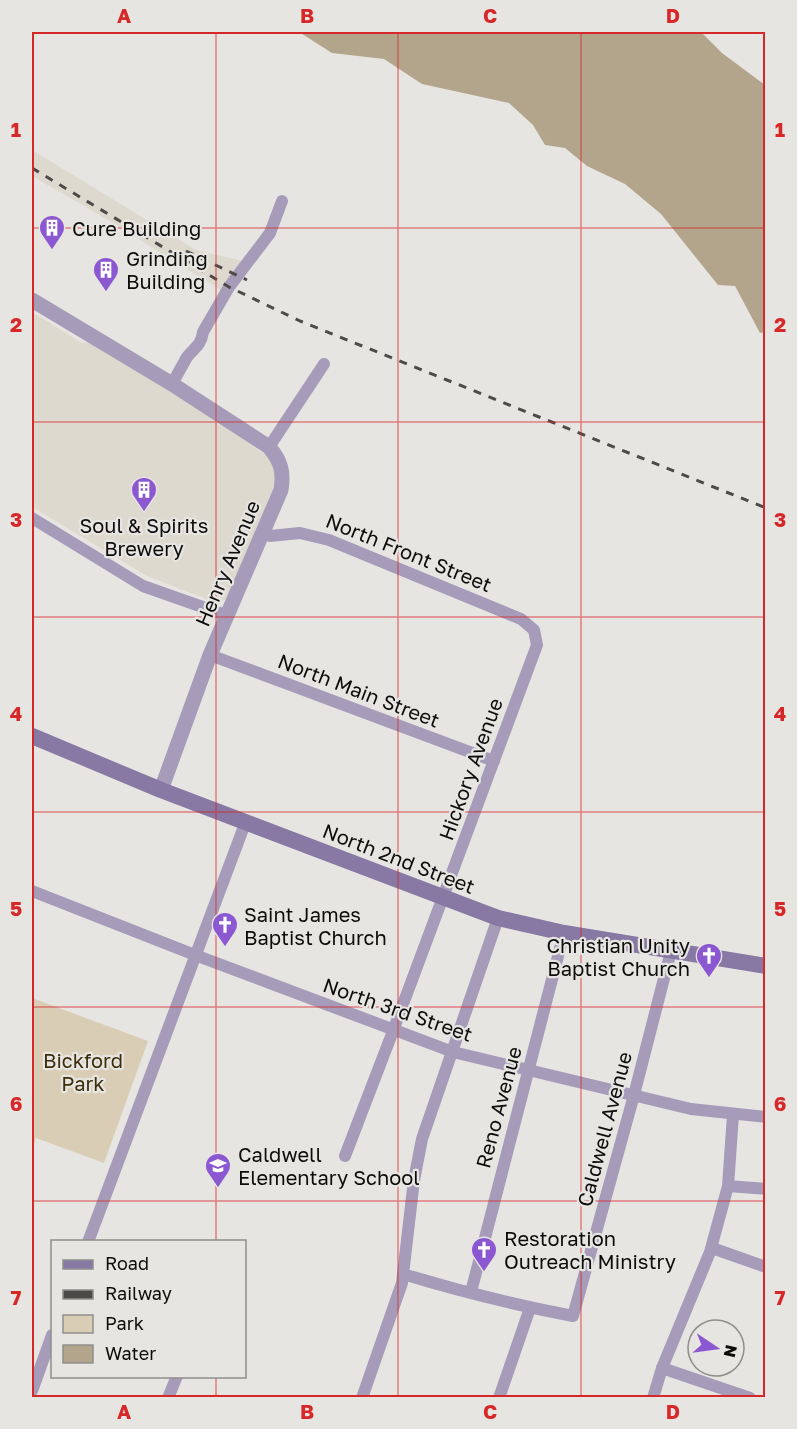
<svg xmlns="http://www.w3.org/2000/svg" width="797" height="1429" font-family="'Golos Text',sans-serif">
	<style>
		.built { fill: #ded9cf }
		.green { fill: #dacdb5 }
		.water { fill: #b3a58b }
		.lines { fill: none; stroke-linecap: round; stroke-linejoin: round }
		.minor { stroke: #a69cba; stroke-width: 12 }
		.tertiary { stroke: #a69cba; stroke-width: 15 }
		.secondary { stroke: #8778a4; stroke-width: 16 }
		.rail { stroke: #4c4b4a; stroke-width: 3; stroke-dasharray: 8 8; stroke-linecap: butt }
		.grid { fill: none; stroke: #d62828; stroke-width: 1.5; stroke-opacity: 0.55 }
		.labels { text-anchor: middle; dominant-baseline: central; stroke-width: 4.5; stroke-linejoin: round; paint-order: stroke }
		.poi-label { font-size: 20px; fill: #0c0c0b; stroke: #e7e5e2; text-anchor: start }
		.street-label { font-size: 20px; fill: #0c0c0b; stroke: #e7e5e2 }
		.park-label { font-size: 20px; fill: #3e2d09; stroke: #e7e5e2 }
		.neatline { fill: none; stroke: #d62828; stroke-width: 2 }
		.grid-label { font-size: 20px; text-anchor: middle; font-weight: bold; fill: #d62828 }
	</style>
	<rect width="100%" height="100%" fill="#e7e5e2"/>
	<g class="built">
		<path d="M32,150L196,250L243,261L221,290L98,214L32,176Z"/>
		<path d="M32,312L82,343L89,342L153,381L216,420L270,458L275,467L277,483L228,599L217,603L147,576L32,507Z"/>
	</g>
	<path class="green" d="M32,998L148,1041L104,1163L36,1138L32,1149Z"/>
	<path class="water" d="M299,32H701L722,53L765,85V332L760,333L735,286L718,285L661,214L625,184L587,166L565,148L545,145L533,125L509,103L422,84L384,59L332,53Z"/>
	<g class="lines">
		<g class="minor">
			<path d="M172,384C177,375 182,366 187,357C195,347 201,346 203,332L229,287L270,233L282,201"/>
			<path d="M269,447L324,364"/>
			<path d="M32,518L143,586L228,616"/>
			<path d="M262,533L270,536L300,533L329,540L521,619L534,630L537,645L393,1031L345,1156"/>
			<path d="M210,655L494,761"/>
			<path d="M32,891L195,955L453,1052L691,1109L766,1117"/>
			<path d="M728,1186L766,1189"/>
			<path d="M88,1242L246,821"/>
			<path d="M712,1248L766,1267"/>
			<path d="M403,1274C459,1291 515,1305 573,1316L634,1095L671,951"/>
			<path d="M471,1292L564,933"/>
			<path d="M662,1368L750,1398"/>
			<path d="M32,1391L52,1335"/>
			<path d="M168,1398L177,1376"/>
			<path d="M362,1398L402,1283L414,1180L422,1139L498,918"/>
			<path d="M499,1398L530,1308"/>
			<path d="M653,1398L662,1368L710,1252L728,1186L733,1115"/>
		</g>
		<path class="tertiary" d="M32,300L172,384L269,447C281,461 284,472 281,490L210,655L161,790"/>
		<path class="secondary" d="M32,736L161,790L498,918L564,933L766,966"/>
		<g class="rail">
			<path d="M32,168L229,287L300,321L766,508"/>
			<path d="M186,251L247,280"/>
		</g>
	</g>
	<path class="grid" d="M216,32V1242M398,32V1398M581,32V1398M32,228H766M32,422H766M32,617H766M32,812H766M32,1007H766M32,1201H766M216,1376V1398"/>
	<defs>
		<symbol id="building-pin" viewBox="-11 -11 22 30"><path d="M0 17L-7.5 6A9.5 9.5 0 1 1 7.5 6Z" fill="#8b58d1" stroke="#e7e5e2"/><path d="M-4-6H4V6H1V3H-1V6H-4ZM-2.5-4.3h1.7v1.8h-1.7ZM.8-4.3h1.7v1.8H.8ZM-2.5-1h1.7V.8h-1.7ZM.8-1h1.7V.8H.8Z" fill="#fff"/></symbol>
		<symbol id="church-pin" viewBox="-11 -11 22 30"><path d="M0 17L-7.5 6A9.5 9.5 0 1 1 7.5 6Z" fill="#8b58d1" stroke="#e7e5e2"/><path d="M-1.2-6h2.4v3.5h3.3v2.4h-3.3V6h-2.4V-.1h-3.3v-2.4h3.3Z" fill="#fff"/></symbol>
		<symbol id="school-pin" viewBox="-11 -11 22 30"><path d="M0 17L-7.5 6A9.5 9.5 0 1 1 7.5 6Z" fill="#8b58d1" stroke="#e7e5e2"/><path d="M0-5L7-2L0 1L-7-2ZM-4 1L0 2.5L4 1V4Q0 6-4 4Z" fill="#fff"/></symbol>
	</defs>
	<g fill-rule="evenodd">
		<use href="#building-pin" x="37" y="213" width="30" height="40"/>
		<use href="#building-pin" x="91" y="255" width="30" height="40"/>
		<use href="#building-pin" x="129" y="475" width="30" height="40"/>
		<use href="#church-pin" x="210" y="910" width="30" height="40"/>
		<use href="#church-pin" x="694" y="941" width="30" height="40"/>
		<use href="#school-pin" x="203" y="1151" width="30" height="40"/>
		<use href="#church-pin" x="469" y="1235" width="30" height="40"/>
	</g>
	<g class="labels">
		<g class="poi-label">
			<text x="72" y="228">Cure Building</text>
			<text x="126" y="258">Grinding<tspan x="126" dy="23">Building</tspan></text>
			<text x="144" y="525" text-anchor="middle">Soul &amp; Spirits<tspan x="144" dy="23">Brewery</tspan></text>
			<text x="244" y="914">Saint James<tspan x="244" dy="23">Baptist Church</tspan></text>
			<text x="690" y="945" text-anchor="end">Christian Unity<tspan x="690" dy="23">Baptist Church</tspan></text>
			<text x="238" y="1154">Caldwell<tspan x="238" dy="23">Elementary School</tspan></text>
			<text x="504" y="1238">Restoration<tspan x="504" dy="23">Outreach Ministry</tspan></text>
		</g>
		<g class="street-label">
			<text transform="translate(409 552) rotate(22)">North Front Street</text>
			<text transform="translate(227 563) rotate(-67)">Henry Avenue</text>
			<text transform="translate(359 690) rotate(21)">North Main Street</text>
			<text transform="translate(470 769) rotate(-70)">Hickory Avenue</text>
			<text transform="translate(399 858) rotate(21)">North 2nd Street</text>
			<text transform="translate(398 1009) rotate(19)">North 3rd Street</text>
			<text transform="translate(498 1107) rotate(-75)">Reno Avenue</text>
			<text transform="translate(604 1129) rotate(-75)">Caldwell Avenue</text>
		</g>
		<g class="park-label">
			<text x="83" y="1060">Bickford<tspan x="83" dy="23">Park</tspan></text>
		</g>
	</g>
	<rect width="797" height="1429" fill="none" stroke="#e7e5e2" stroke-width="66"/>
	<rect x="51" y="1240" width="195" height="138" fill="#e7e5e2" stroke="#8f8e8c" stroke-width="1.5"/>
	<rect x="63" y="1260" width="30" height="9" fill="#8778a4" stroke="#8f8e8c" stroke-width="1.5"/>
	<text x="105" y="1270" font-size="18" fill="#0c0c0b">Road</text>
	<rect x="63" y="1290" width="30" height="9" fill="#4c4b4a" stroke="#8f8e8c" stroke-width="1.5"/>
	<text x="105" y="1300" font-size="18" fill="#0c0c0b">Railway</text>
	<rect x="63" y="1315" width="30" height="18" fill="#dacdb5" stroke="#8f8e8c" stroke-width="1.5"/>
	<text x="105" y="1330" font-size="18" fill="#0c0c0b">Park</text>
	<rect x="63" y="1345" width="30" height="18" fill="#b3a58b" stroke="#8f8e8c" stroke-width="1.5"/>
	<text x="105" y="1360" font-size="18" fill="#0c0c0b">Water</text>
	<g transform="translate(716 1348) rotate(103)"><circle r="28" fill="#e7e5e2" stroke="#8f8e8c" stroke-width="1.5"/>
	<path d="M0-4.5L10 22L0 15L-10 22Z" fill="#8b58d1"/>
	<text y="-9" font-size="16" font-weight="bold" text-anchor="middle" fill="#0c0c0b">N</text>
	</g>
	<rect x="33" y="33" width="731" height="1363" class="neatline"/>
	<g class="grid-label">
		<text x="124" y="23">A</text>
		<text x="307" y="23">B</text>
		<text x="490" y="23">C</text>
		<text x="673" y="23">D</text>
		<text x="16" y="137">1</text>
		<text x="780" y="137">1</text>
		<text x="16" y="332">2</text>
		<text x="780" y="332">2</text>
		<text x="16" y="527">3</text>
		<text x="780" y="527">3</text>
		<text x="16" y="721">4</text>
		<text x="780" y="721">4</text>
		<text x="16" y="916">5</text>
		<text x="780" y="916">5</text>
		<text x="16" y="1111">6</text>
		<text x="780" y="1111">6</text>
		<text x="16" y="1305">7</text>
		<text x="780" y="1305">7</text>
		<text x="124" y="1419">A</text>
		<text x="307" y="1419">B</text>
		<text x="490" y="1419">C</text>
		<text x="673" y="1419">D</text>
	</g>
</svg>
